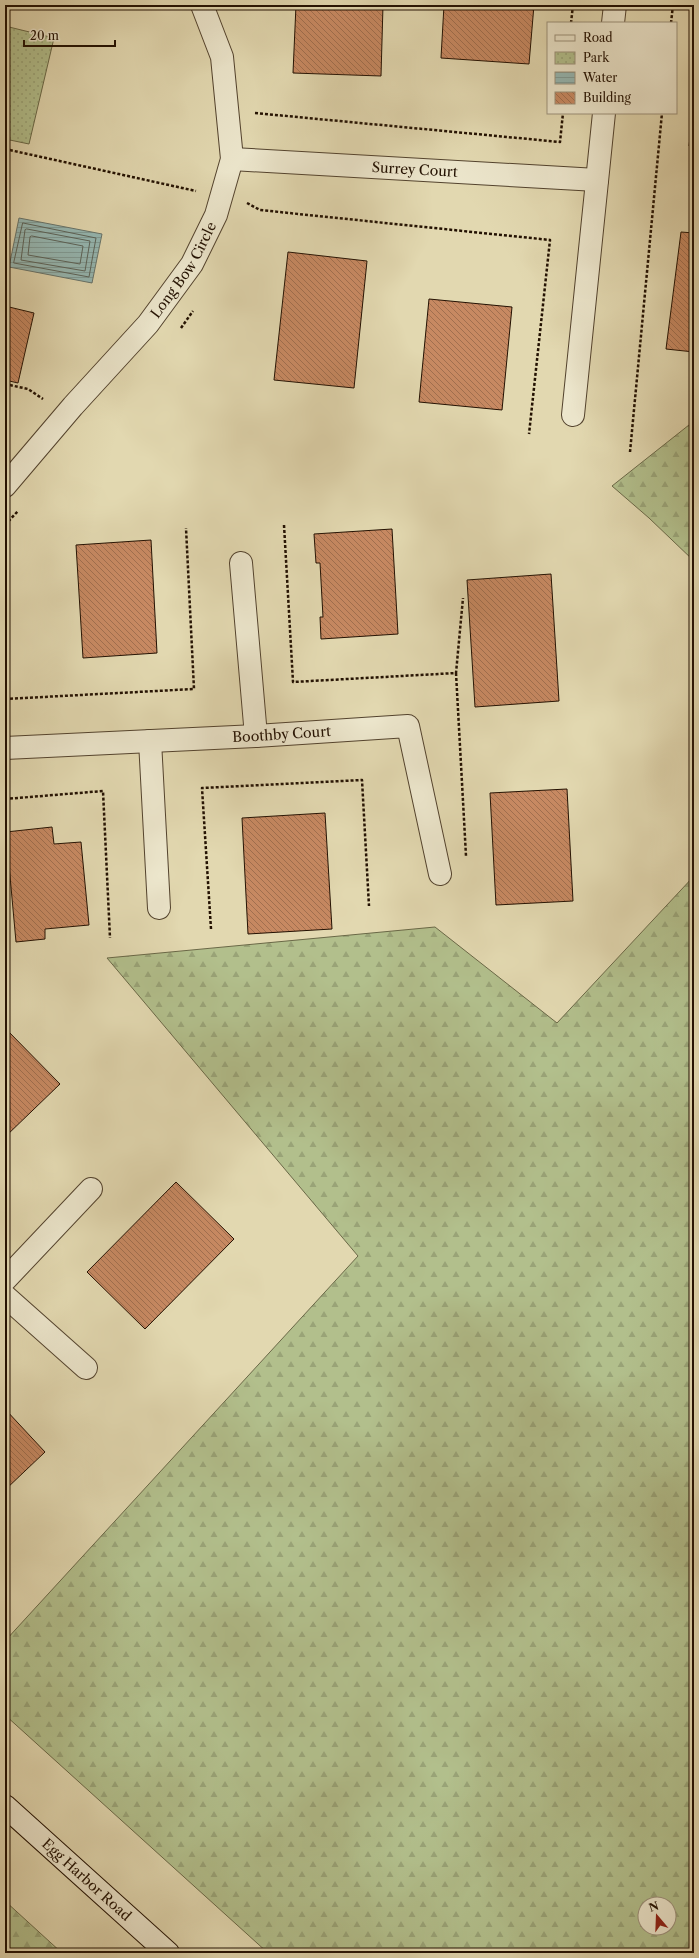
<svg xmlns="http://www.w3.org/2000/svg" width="699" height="1958" font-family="'Libre Caslon Text',serif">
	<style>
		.forest { fill: url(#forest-firs); stroke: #6a6847; fill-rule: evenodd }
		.park { fill: url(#park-dots); stroke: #6a6847 }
		.water { fill: url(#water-rules); stroke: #68756c }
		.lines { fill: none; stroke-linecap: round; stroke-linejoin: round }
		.shore { stroke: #5c645a; stroke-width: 1 }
		.building { fill: url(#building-back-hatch); stroke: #231102 }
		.street-casing { stroke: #53432e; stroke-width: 24 }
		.secondary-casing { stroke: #231102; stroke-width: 24 }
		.path { stroke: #231102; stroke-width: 2.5; stroke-dasharray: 3 2; stroke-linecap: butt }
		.street { stroke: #ece6cc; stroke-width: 22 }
		.secondary { stroke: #ece6cc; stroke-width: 22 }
		.labels { text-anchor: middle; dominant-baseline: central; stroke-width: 3; stroke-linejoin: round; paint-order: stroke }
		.street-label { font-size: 14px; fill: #231102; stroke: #ece6cc }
	</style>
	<defs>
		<pattern id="forest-firs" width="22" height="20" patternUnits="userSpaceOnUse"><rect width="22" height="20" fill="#b2bf8c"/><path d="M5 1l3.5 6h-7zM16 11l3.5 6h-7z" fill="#99a377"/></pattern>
		<pattern id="park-dots" width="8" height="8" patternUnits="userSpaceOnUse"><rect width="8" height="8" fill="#b2bf8c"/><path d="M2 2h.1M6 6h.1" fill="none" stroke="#99a377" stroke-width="1.8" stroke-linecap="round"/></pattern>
		<pattern id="water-rules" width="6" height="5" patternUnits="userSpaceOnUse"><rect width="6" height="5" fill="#96b8b3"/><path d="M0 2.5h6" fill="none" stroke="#819d98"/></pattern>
		<pattern id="building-back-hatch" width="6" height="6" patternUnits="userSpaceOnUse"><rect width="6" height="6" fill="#c78962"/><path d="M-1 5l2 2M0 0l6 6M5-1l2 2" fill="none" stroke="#a16f4f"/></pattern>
	</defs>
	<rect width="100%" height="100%" fill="#e2d8b0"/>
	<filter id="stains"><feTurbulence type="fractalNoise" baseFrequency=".005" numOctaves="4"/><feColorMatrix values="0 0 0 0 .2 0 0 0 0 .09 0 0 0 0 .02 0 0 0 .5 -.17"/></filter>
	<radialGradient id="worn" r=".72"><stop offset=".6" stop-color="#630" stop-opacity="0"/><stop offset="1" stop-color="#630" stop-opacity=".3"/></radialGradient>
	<g class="forest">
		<path d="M694,421V561L649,518L612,486Z"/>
		<path d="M694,876V1953H268L5,1715V1641L358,1256L107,958L435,927L557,1023ZM645,1904H669V1928H645Z"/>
		<path d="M5,1901L62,1953H5Z"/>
	</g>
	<path class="park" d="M5,26L54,38L29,144L5,139Z"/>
	<path class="water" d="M19,218L102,234L92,283L9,267Z"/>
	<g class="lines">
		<g class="shore">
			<path d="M23,223L96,238L89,277L14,263Z"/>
			<path d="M27,229L90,241L85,271L21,260L25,230Z"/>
			<path d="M32,236L83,246L80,264L28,255L30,237Z"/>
		</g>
	</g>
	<g class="building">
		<path d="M296,5H383L381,76L293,73Z"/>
		<path d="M444,5H534L529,64L441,58Z"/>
		<path d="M694,101V147L689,146Z"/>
		<path d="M681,232L694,233V352L666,349Z"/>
		<path d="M288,252L367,261L354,388L274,380Z"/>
		<path d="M429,299L512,307L502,410L419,402Z"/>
		<path d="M5,306L34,313L18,383L5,380Z"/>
		<path d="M392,529L398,634L321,639L320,617H323L320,563H316L314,534Z"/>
		<path d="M151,540L157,653L83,658L76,545Z"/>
		<path d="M551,574L559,701L475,707L467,580Z"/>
		<path d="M567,789L573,901L496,905L490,793Z"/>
		<path d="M325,813L332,929L248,934L242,818Z"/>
		<path d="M52,827L54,844L81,842L89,925L45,929V939L16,942L6,832Z"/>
		<path d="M5,1028L60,1084L5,1137Z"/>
		<path d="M176,1182L234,1239L145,1329L87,1272Z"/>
		<path d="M5,1409L45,1452L5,1490Z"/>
	</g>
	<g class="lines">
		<defs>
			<g id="street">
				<path d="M613,23L615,5"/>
				<path id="s1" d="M232,159L597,180"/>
				<path d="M573,415L604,113"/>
				<path id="s2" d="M5,486L73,406L148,324L192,264L216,215L232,159L222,57L202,5"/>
				<path d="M241,563L256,736"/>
				<path d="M150,741L159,908"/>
				<path id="s3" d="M5,748L256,736L408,726L440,874"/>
				<path d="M5,1280L91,1189"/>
				<path d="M5,1296L86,1368"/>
			</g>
			<g id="secondary">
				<path id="s4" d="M5,1806L168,1953"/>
			</g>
		</defs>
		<use href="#street" class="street-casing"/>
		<use href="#secondary" class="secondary-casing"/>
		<g class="path">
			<path d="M571,23L573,5"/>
			<path d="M671,23L673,5"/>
			<path d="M255,113L560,142L563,113"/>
			<path d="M5,149L196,191"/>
			<path d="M247,203L260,210L550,240L529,434"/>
			<path d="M181,328L193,311"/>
			<path d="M5,384L28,389L43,399"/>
			<path d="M630,452L662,113"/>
			<path d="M5,525L18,511"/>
			<path d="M284,525L293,682L456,673L463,598"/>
			<path d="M456,673L466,856"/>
			<path d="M5,699L194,689L186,528"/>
			<path d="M5,799L103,791L110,938"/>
			<path d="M211,929L202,788L362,780L369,906"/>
		</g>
		<use href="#street" class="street"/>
		<use href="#secondary" class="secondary"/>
	</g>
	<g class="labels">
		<g class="street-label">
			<text stroke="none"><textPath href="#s1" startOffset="183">Surrey Court</textPath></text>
			<text stroke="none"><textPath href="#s2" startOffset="281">Long Bow Circle</textPath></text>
			<text stroke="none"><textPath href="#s3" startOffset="277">Boothby Court</textPath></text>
			<text stroke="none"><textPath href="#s4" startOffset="110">Egg Harbor Road</textPath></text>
		</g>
	</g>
	<rect width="699" height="1958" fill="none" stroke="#e2d8b0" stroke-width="20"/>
	<rect x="6" y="6" width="687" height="1946" fill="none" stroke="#231102" stroke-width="2"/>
	<rect x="10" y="10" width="679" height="1938" fill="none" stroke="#231102"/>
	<rect x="547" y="22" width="130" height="92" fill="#ece6cc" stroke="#9c917b"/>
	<rect x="555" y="35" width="20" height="6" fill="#ece6cc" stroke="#9c917b"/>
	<text x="583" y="42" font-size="12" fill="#231102">Road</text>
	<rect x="555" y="52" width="20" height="12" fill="url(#park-dots)" stroke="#9c917b"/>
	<text x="583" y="62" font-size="12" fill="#231102">Park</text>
	<rect x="555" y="72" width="20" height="12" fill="url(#water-rules)" stroke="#9c917b"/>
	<text x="583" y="82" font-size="12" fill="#231102">Water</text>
	<rect x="555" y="92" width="20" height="12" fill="url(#building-back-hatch)" stroke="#9c917b"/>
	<text x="583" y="102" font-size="12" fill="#231102">Building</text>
	<g transform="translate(657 1916) rotate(341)"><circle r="19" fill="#ece6cc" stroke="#9c917b"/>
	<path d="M0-3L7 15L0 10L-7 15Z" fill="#8f2418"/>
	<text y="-6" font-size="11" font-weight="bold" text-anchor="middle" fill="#231102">N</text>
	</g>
	<path d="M24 40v6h91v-6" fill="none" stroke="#231102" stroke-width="2"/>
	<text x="30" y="40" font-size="12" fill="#231102" stroke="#ece6cc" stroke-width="3" paint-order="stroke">20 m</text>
	<rect width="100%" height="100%" filter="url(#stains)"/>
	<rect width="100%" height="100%" fill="url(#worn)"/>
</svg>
